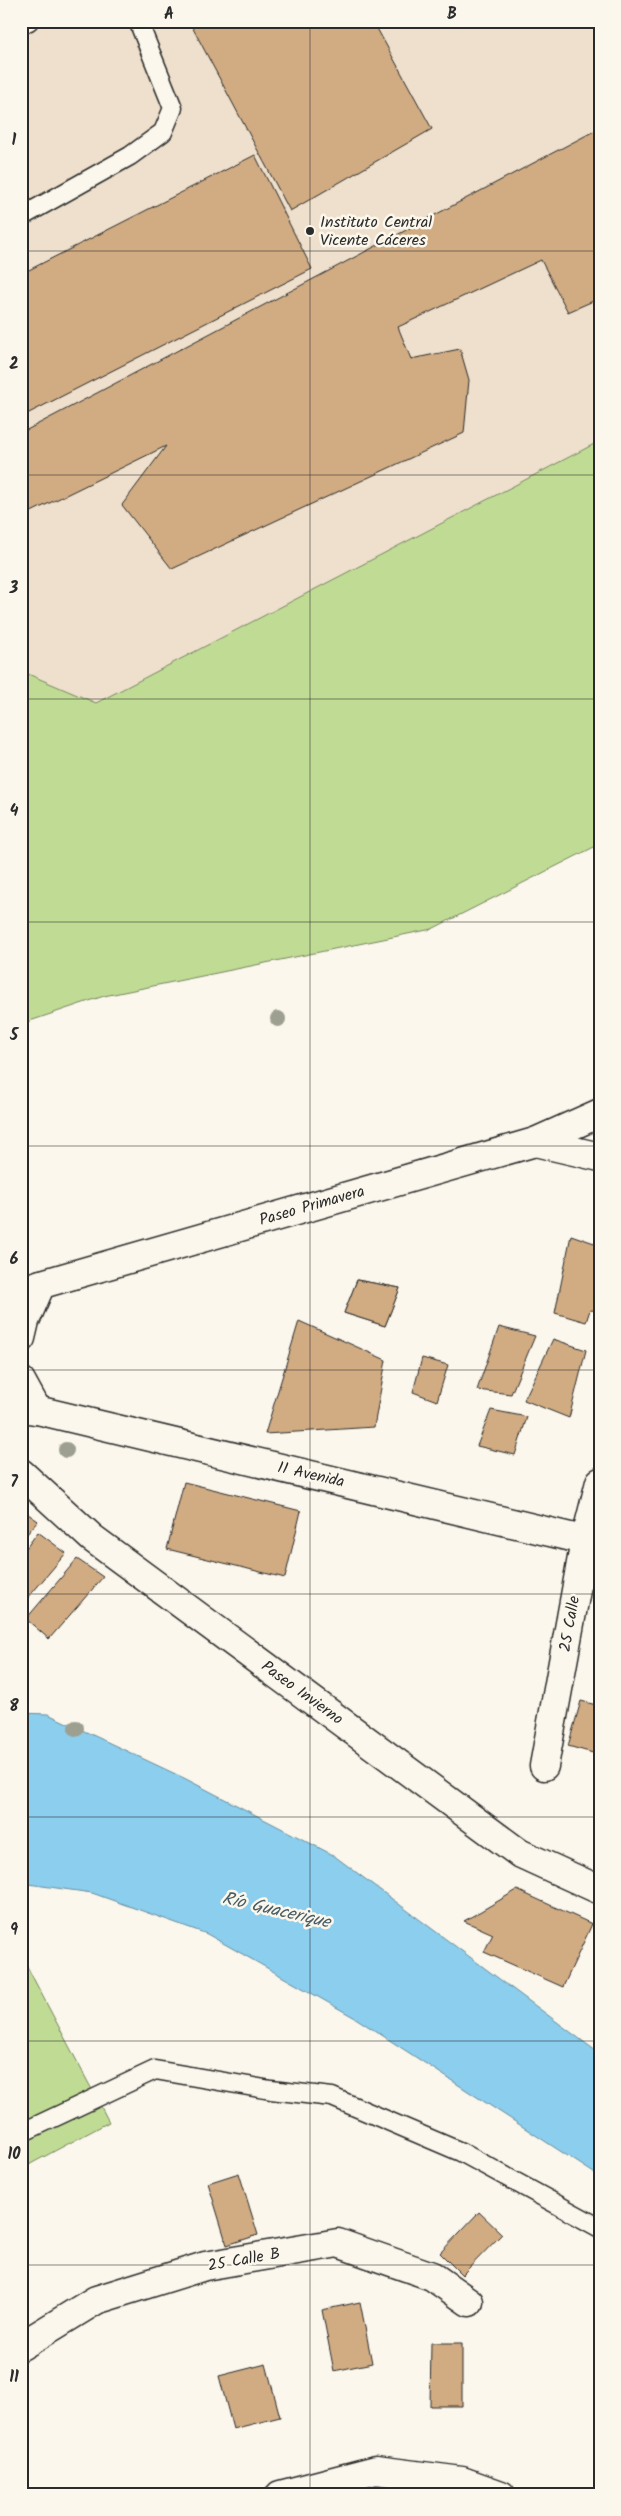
<svg xmlns="http://www.w3.org/2000/svg" width="621" height="2516" font-family="Kalam,sans-serif">
	<style>
		.built { fill: #eee0cc }
		.green { fill: #c0dc94; stroke: #768460 }
		.water { fill: #8cceed; stroke: #658d9f }
		.building { fill: #d1ac83; stroke: #2b2b2b }
		.lines { fill: none; stroke-linecap: round; stroke-linejoin: round }
		.lane-casing { stroke: #2b2b2b; stroke-width: 21 }
		.street-casing { stroke: #2b2b2b; stroke-width: 31 }
		.lane { stroke: #fbf7ec; stroke-width: 18 }
		.street { stroke: #fbf7ec; stroke-width: 28 }
		.tree { fill: #9d9f90 }
		.grid { fill: none; stroke: #2b2b2b; stroke-width: 1; stroke-opacity: 0.55 }
		.poi-dot { fill: #2b2b2b; stroke: #fbf7ec; stroke-width: 2 }
		.labels { text-anchor: middle; dominant-baseline: central; stroke-width: 5; stroke-linejoin: round; paint-order: stroke }
		.poi-label { font-size: 16px; fill: #2b2b2b; stroke: #fbf7ec; text-anchor: start }
		.street-label { font-size: 16px; fill: #2b2b2b; stroke: #fbf7ec }
		.water-label { font-size: 18px; font-style: italic; fill: #485c65; stroke: #fbf7ec }
		.neatline { fill: none; stroke: #2b2b2b; stroke-width: 2 }
		.grid-label { font-size: 16px; text-anchor: middle; font-weight: bold; fill: #2b2b2b }
	</style>
	<rect width="100%" height="100%" fill="#fbf7ec"/>
	<filter id="ink" filterUnits="userSpaceOnUse"><feTurbulence type="fractalNoise" baseFrequency=".02" numOctaves="2"/><feDisplacementMap in="SourceGraphic" scale="10" xChannelSelector="R" yChannelSelector="G"/><feConvolveMatrix kernelMatrix="1 2 1 2 8 2 1 2 1" color-interpolation-filters="sRGB"/></filter>
	<g filter="url(#ink)">
		<path class="built" d="M21,21H600V441L96,703L21,671Z"/>
		<g class="green">
			<path d="M600,441V844L432,929L104,996L21,1024V671L96,703Z"/>
			<path d="M21,1955L109,2122L21,2169Z"/>
		</g>
		<path class="water" d="M21,1713L48,1714L184,1778L333,1855L600,2054V2177L357,2019L207,1934L92,1893L21,1883Z"/>
		<g class="building">
			<path d="M189,21H373L432,129L290,211Z"/>
			<path d="M600,128V298L568,312L541,260L398,327L411,359L460,349L469,380L464,433L172,569L122,505L166,446L21,517V433Z"/>
			<path d="M255,155L312,269L21,417V274Z"/>
			<path d="M571,1235L600,1245V1311L590,1310L586,1322L555,1313Z"/>
			<path d="M357,1280L400,1288L385,1326L344,1313Z"/>
			<path d="M357,1280L400,1288L385,1326L344,1313Z"/>
			<path d="M299,1321L386,1360L374,1427L265,1434Z"/>
			<path d="M499,1327L535,1336L511,1394L477,1390Z"/>
			<path d="M553,1339L586,1350L569,1418L524,1400Z"/>
			<path d="M422,1358L448,1365L437,1401L413,1392Z"/>
			<path d="M491,1410L527,1417L515,1455L477,1446Z"/>
			<path d="M184,1482L301,1511L285,1578L167,1549Z"/>
			<path d="M21,1509L38,1521L21,1541Z"/>
			<path d="M38,1532L66,1553L21,1606V1555Z"/>
			<path d="M77,1559L103,1577L49,1639L26,1619Z"/>
			<path d="M581,1701L600,1706V1755L568,1746Z"/>
			<path d="M517,1890L592,1924L563,1987L484,1952L493,1934L464,1921Z"/>
			<path d="M239,2173L258,2235L227,2245L208,2183Z"/>
			<path d="M479,2212L502,2234L462,2275L440,2253Z"/>
			<path d="M360,2302L372,2363L334,2371L322,2310Z"/>
			<path d="M431,2343H462V2406H430Z"/>
			<path d="M266,2364L280,2417L233,2429L219,2376Z"/>
		</g>
		<g class="lines">
			<defs>
				<g id="lane">
					<path d="M21,25L29,21"/>
					<path d="M21,217L130,156L163,132L173,108L138,21"/>
					<path d="M21,2133L155,2070L271,2090L332,2097L461,2152L600,2228"/>
				</g>
				<g id="street">
					<path d="M535,1142L600,1157"/>
					<path d="M21,1290L535,1142L600,1113"/>
					<path d="M21,1338L25,1321L41,1284"/>
					<path d="M21,1381L37,1410"/>
					<path d="M21,1408L37,1410L600,1544"/>
					<path d="M21,1473L92,1538L519,1853L600,1890"/>
					<path d="M544,1766L585,1541L600,1482"/>
					<path d="M21,2346L96,2300L205,2266L338,2243L432,2276L469,2302"/>
					<path d="M280,2495L376,2470L462,2481L501,2495"/>
				</g>
			</defs>
			<use href="#lane" class="lane-casing"/>
			<use href="#street" class="street-casing"/>
			<use href="#lane" class="lane"/>
			<use href="#street" class="street"/>
		</g>
		<g class="tree">
			<circle cx="278" cy="1019" r="8"/>
			<circle cx="66" cy="1450" r="8"/>
			<circle cx="76" cy="1728" r="8"/>
		</g>
	</g>
	<path class="grid" d="M310,21V2495M21,251H600M21,475H600M21,699H600M21,922H600M21,1146H600M21,1370H600M21,1594H600M21,1817H600M21,2041H600M21,2265H600"/>
	<circle class="poi-dot" cx="310" cy="231" r="5"/>
	<g class="labels">
		<g class="poi-label">
			<text x="320" y="222">Instituto Central<tspan x="320" dy="18">Vicente Cáceres</tspan></text>
		</g>
		<g class="street-label">
			<text transform="translate(312 1206) rotate(-16)">Paseo Primavera</text>
			<text transform="translate(311 1475) rotate(13)">11 Avenida</text>
			<text transform="translate(570 1624) rotate(-80)">25 Calle</text>
			<text transform="translate(302 1693) rotate(36)">Paseo Invierno</text>
			<text transform="translate(244 2260) rotate(-10)">25 Calle B</text>
		</g>
		<g class="water-label">
			<text transform="translate(276 1911) rotate(13)">Río Guacerique</text>
		</g>
	</g>
	<rect width="621" height="2516" fill="none" stroke="#fbf7ec" stroke-width="55"/>
	<rect x="28" y="28" width="566" height="2460" class="neatline"/>
	<g class="grid-label">
		<text x="169" y="19">A</text>
		<text x="452" y="19">B</text>
		<text x="14" y="145">1</text>
		<text x="14" y="369">2</text>
		<text x="14" y="593">3</text>
		<text x="14" y="816">4</text>
		<text x="14" y="1040">5</text>
		<text x="14" y="1264">6</text>
		<text x="14" y="1487">7</text>
		<text x="14" y="1711">8</text>
		<text x="14" y="1935">9</text>
		<text x="14" y="2159">10</text>
		<text x="14" y="2382">11</text>
	</g>
</svg>
